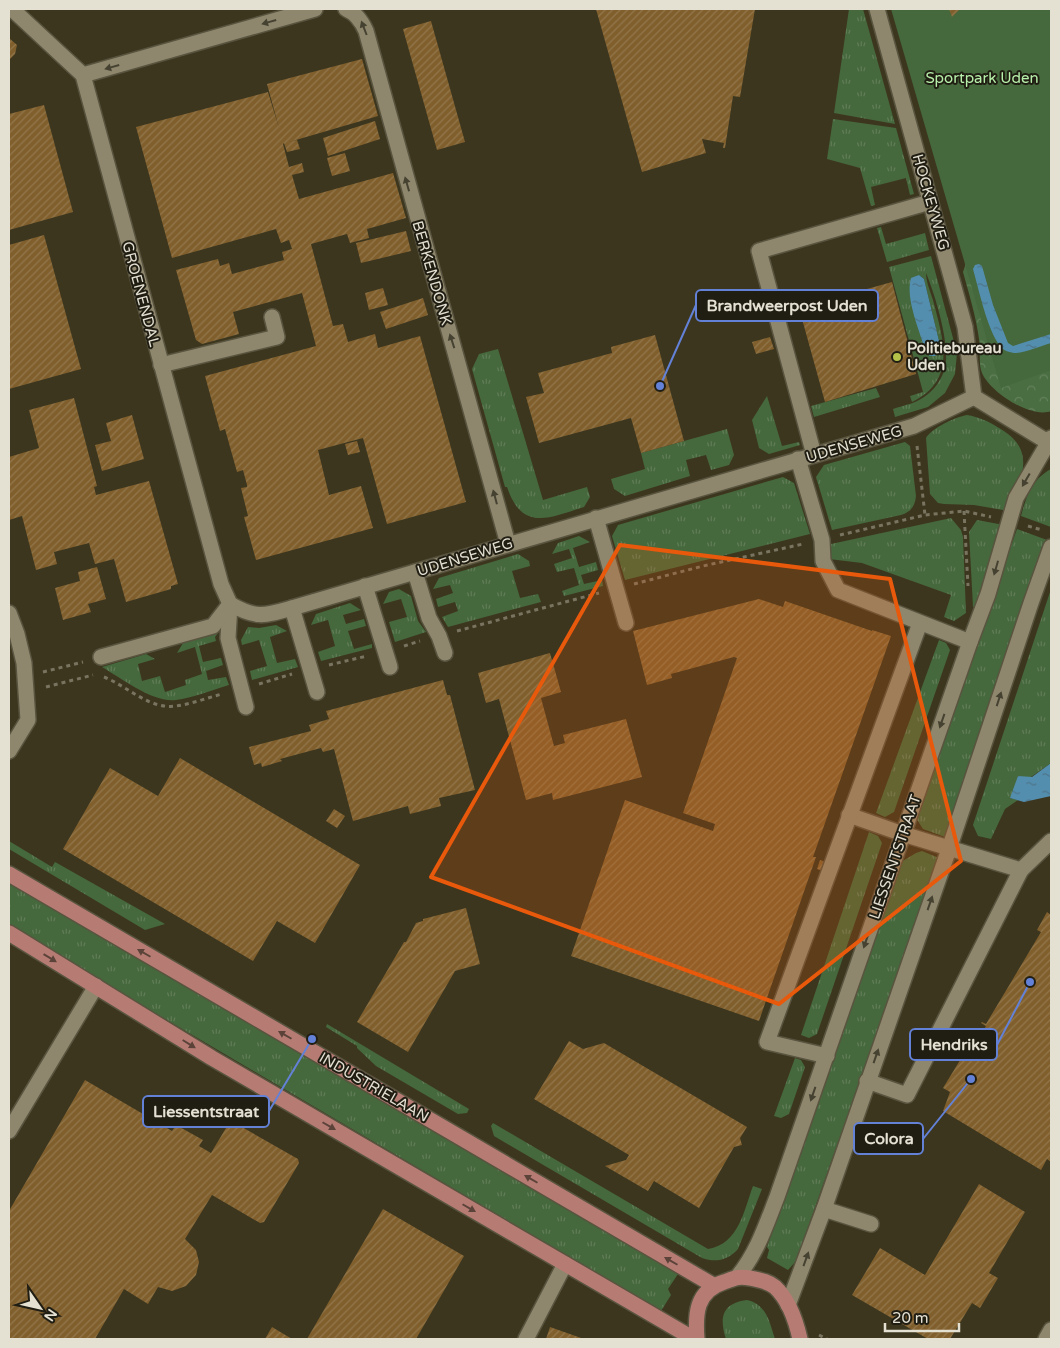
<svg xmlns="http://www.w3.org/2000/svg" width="1060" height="1348" font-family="'Varela Round',sans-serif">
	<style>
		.grass { fill: url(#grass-tufts); fill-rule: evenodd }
		.forest { fill: url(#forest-crowns) }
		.park { fill: #45683d }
		.water { fill: url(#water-ripples) }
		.building { fill: url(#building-hatch) }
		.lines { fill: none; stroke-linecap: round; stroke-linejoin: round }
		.minor-casing { stroke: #59543f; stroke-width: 18 }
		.major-casing { stroke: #59543f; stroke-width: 18 }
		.path { stroke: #797460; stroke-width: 3; stroke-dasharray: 4 4; stroke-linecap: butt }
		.minor { stroke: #8e876d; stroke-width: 15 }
		.major { stroke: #b67c74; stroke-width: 15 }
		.oneway { fill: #464232 }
		.oneway2 { fill: #5c433a }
		.marked { fill: #e8590c; fill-opacity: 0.2; stroke: #e8590c; stroke-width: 4; stroke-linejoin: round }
		.poi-dot { fill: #b5c249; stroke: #201d13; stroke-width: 2 }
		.labels { text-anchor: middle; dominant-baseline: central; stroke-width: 4; stroke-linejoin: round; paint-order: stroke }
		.park-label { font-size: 15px; fill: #b7f0aa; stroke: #201d13 }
		.street-label { font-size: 15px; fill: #e4e0d2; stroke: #201d13 }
		.poi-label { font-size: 15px; font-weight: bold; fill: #e4e0d2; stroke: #201d13; text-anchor: start }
		.leader { fill: none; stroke: #6381d6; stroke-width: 2 }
		.callout-dot { fill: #6381d6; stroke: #201d13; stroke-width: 2 }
		.callout { fill: #201d13; stroke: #6381d6; stroke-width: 2 }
		.callout-label { font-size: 16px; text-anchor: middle; font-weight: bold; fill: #e4e0d2 }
	</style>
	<defs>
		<pattern id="grass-tufts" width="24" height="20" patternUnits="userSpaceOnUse" patternTransform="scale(1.25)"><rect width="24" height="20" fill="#45683d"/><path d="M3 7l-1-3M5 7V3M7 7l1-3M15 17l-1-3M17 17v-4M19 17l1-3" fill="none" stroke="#607d58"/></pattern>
		<pattern id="forest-crowns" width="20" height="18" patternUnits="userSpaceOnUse" patternTransform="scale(1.25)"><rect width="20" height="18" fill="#4a6e42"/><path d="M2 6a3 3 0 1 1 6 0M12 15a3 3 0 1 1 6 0" fill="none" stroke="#64825c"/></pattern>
		<pattern id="water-ripples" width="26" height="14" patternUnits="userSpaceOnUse" patternTransform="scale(1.25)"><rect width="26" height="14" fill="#538eaf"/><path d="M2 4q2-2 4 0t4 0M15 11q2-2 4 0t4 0" fill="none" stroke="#4e7488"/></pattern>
		<pattern id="building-hatch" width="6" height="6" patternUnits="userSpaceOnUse" patternTransform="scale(1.25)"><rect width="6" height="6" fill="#805f2d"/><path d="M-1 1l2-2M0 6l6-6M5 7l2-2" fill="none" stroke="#92764b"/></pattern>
	</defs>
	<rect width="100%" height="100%" fill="#3c361e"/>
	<g class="grass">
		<path d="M849,9H863L895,124L834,113Z"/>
		<path d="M833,119L896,128L914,194L910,195L906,178L871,187L875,205L871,206L860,168L827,159Z"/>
		<path d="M881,227L886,244L925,233L929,250L887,262L877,228Z"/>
		<path d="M931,256L957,353L955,374L945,393L928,407L895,417L893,409C905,405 918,403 928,394C936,388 942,378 945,368C951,347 935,294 926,273C926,281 930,291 933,300C943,339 958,380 912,402L910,396L923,392L889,267ZM919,275L924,279L940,345Z"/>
		<path d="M498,349L543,500L587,487L590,497L584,507C549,518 522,532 507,487H505L472,369L479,354Z"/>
		<path d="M876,388L880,397L814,417L811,406Z"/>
		<path d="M767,396L782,446L799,442L800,445L769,454L759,448L752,420Z"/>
		<path d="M967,415C979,417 988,421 999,428C1038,450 1021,478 1009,511L974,505L944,504L938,503L930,494L926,438C932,428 955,417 967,415Z"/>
		<path d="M727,429L734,455L729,465L711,470L706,455L686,460L690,476L625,496L614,489L611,479L645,469L641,453Z"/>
		<path d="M905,442L910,446L916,496C915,506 911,512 901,515L832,530L816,477L824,465Z"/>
		<path d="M1051,469V527L1021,516C1026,497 1032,479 1051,469Z"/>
		<path d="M783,477L794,483L810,534L625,580L612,536L618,525Z"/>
		<path d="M951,518L961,530L963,537L966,613L954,621L944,617L951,595L862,563L829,559L831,544Z"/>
		<path d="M977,520L1004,525L975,607H973L969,532Z"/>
		<path d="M1017,529L1047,540L945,837L923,829L916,818Z"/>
		<path d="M579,536L590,542L573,548L579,567L596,562L598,570L581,575L584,584L602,580L603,586L564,596L562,591L579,585L574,568L557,572L554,564L572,558L569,549L552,554L558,543Z"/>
		<path d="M518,554L529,561L530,566L512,571L520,598L538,594L541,602L448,627L442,617L458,611L455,602L438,607L436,599L453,593L450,585L433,589L439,578Z"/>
		<path d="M399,589L411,596L418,621L426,632L395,642L389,622L407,617L401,599L383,604L389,592Z"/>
		<path d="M1051,589V763L1031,777L1010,798L1018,800L1005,809L991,839L978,836L973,825Z"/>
		<path d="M350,603L361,610L343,615L346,624L364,619L366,626L348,631L354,649L372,644V648L321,661L318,652L335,646L328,620L311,625L316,614Z"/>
		<path d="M276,625L287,631L270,637L277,663L295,659L298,667L252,680L250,671L267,666L259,640L242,645L241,640L248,627L259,628Z"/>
		<path d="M218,633L215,637L216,641L199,646L203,662L221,658L223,665L206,671L208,680L226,677L229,685C212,690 192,698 176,700C153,703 121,678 102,667L146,654L155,659L138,664L142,681L160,676L165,692L186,685L185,680L202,674L195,647L177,653L183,643Z"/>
		<path d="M939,640L946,643L950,650L894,812L885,817L876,813Z"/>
		<path d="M869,832L878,836L882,843L817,1034L809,1038L801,1035Z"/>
		<path d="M9,841L52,867L55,862L165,924L145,930L9,849Z"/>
		<path d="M922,851L939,858L796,1261L788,1270L767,1258L769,1250L767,1247L901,862L916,853Z"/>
		<path d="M9,880L15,881L678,1274L668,1289L671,1295L661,1311L9,927Z"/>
		<path d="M327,1024L469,1109L467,1113L458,1114L376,1066L357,1048V1046L326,1027Z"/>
		<path d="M795,1058L801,1060L805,1067L789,1114L781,1118L774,1116Z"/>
		<path d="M493,1123L708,1249C739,1244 744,1210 753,1186L762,1189L738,1249C728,1260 716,1263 702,1258L494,1136L491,1126Z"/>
		<path d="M747,1300C767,1305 769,1321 775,1339H726C719,1318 722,1303 747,1300Z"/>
	</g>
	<path class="forest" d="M966,263L1051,343V411C1031,419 990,392 982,373C978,363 981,349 979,339C976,316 969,294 963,272Z"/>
	<path class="park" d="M891,9H1051V370L1001,388Z"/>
	<g class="water">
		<path d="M979,264L982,266L993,305L1008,343L1013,346L1051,334V343C1040,346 1025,353 1014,353C1008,352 1003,350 1000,346C987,329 979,290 973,269L975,265Z"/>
		<path d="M919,275L924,279L940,345L939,351L935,356H930L926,353C920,331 905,299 911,278Z"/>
		<path d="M1051,763V796L1024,802L1010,798L1018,776L1032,777Z"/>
	</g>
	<g class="building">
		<path d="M596,9H755L740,97L733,96L725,148H723L724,143L702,139L706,153L642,172Z"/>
		<path d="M949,9H960L952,17Z"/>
		<path d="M431,21L465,142L437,150L403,29Z"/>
		<path d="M9,38L17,45L15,54L9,60Z"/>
		<path d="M362,59L378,116L289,142L297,140L300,149L287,152L284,143L283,144L289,167L302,163L304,172L292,175L299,199L393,173L406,218L367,229L369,238L350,243L347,234L311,244L333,326L343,324L348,342L375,334L378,348L420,336L466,502L387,524L363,438L318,450L329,495L361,486L373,528L256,560L244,517L248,516L241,488L247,487V485L243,470L237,472L225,429L220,431L205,376L316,346L302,293L233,312L239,334L202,344L196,340L176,270L218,259L220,266L229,263L232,274L284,260L282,252L292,249L289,240L281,243L276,229L172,258L136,127L268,92L279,128L267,84Z"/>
		<path d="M44,105L73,212L9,230V114Z"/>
		<path d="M375,121L380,139L328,156L323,138Z"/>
		<path d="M345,153L350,171L332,176L327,158Z"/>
		<path d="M406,231L411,251L361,263L356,243Z"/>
		<path d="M44,235L81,369L9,389V245Z"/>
		<path d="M892,282L916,374L825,402L799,308Z"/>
		<path d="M383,288L388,305L369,310L365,293Z"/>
		<path d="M423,298L428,315L386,329L380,312Z"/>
		<path d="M655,335L684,441L641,453L631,418L539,443L526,397L544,393L538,373L612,353L611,347Z"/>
		<path d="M770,337L774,349L756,354L752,342Z"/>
		<path d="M74,398L97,486L94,487L96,495L149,481L178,584L171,586V589L126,602L114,559L95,564L89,543L54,552L57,564L36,570L22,516L9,520V457L39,448L29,410Z"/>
		<path d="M132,415L144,459L102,471L95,445L111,441L106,423Z"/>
		<path d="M357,441L360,452L348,455L345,444Z"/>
		<path d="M97,567L106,599L88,604L91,612L63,620L55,588L80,581L78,572Z"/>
		<path d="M759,599L783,607L785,601L872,631V630L891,636L813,857H816L759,1021L571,956L625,800L713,831L715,824L683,813L737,658L734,657L671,674L672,678L647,685L633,631Z"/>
		<path d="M550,653L561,692L541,698L554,746L565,743L563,735L626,719L642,777L553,800L552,793L526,800L499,699L486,703L478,673Z"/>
		<path d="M443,680L447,695H450L475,790L439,798L441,806L410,814L408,806L353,821L334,749L323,752L321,748L280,759L282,761L262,767L261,763L254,765L249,747L311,731L309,725L329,719L326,711Z"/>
		<path d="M180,758L360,865L315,943L277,921L253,961L63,849L110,768L158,796Z"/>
		<path d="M334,809L345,816L337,828L326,821Z"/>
		<path d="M820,860L829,863L826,872L817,869Z"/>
		<path d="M466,908L480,964L455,971L408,1052L357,1022L404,942H406L416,923L423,921V919Z"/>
		<path d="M1047,912L1051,915V1162L1047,1159L1041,1170L943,1111L950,1092L943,1088L973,1039L977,1042L986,1026L981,1023L982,1022L986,1024L1041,932L1037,930Z"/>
		<path d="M569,1041L583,1049L604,1043L747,1127L740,1138L742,1145L734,1147L699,1208L654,1181L648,1191L605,1166L626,1160L629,1155L534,1099Z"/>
		<path d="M85,1080L172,1131L176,1125L203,1140L199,1146L211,1153L229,1123L233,1122L298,1159L299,1163L264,1222L260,1223L212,1195L185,1239L196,1250L199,1262L196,1275L186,1286L172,1291L158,1287L148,1304L124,1289L95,1339H9V1211Z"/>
		<path d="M979,1184L1025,1212L989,1273L998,1278L980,1308L972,1303L950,1339H928L852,1295L880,1248L925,1275Z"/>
		<path d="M383,1209L464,1256L416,1339H307Z"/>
		<path d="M272,1327L292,1339H265Z"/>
		<path d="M550,1327L584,1339H546Z"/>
	</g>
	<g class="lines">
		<defs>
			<g id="minor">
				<path d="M12,9L83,75L221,584L230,604L228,638L246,707"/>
				<path d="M346,9C356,13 362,22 366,31L508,544"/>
				<path d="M877,9L965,327L974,397"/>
				<path d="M83,75L315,9"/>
				<path d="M161,365L277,337L272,317"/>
				<path d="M814,455L759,251L930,202"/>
				<path d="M798,459L822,540L823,561L838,590L970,642"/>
				<path d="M596,518L626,623"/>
				<path d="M415,572L429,618L439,636L445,653"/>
				<path d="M365,586L390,667"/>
				<path d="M292,608L317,692"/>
				<path d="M9,613L17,634L24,663L28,720L9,751"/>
				<path d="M101,657L213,626L230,604C257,619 264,616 292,608L914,426L974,397L1051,444"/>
				<path d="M849,815L903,834L1021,870L907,1095L867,1081"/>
				<path d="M1021,870L1051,841"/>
				<path d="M827,1056L767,1042L920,623"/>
				<path d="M9,1131L96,986"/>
				<path d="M824,1209L871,1224"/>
				<path d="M738,1276C757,1253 766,1225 777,1197L970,642L988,594L1016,498L1051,438"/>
				<path d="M788,1305L824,1209L949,849L1031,603L1051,547"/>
				<path d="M526,1339L565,1264"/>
				<path d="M1046,1339L1051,1330"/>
			</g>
			<g id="major">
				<path d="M9,874L713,1285"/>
				<path d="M9,933L212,1058L694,1339"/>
				<path d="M697,1339C695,1314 696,1291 724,1282C735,1278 738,1276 750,1278C759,1280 768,1281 775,1287C789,1300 796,1321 800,1339"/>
			</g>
		</defs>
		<use href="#minor" class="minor-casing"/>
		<use href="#major" class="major-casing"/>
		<g class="path">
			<path d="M917,446L925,515"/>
			<path d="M964,511L968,586"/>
			<path d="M1028,526L1042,530"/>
			<path d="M840,535L925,515L964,511L991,517"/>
			<path d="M634,584L703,566L803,544"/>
			<path d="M457,631L599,593"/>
			<path d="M404,646L420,641"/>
			<path d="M329,665L367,656"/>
			<path d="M43,672L83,662"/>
			<path d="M104,677C127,686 150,710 176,706C191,704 207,698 222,694"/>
			<path d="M259,684L292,674"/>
			<path d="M46,687L93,675"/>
			<path d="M819,1335L827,1339"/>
		</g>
		<use href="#minor" class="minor"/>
		<use href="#major" class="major"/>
	</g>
	<defs><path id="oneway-solid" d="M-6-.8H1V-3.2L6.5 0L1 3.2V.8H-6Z" transform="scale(1.25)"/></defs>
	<g class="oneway">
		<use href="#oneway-solid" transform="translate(269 22) rotate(164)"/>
		<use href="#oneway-solid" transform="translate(364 28) rotate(-111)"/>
		<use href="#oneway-solid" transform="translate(112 67) rotate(164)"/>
		<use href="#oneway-solid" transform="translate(407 184) rotate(-106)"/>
		<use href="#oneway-solid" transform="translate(452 341) rotate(-108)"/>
		<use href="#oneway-solid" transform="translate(1026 480) rotate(120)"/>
		<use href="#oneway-solid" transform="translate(495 497) rotate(-105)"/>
		<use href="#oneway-solid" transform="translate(996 568) rotate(106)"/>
		<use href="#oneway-solid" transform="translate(999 699) rotate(-72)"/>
		<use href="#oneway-solid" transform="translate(942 721) rotate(109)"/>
		<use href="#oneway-solid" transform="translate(930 903) rotate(-71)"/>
		<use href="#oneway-solid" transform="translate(866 941) rotate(109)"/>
		<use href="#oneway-solid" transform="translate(876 1056) rotate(-71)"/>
		<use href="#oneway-solid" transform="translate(813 1094) rotate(109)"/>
		<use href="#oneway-solid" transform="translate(806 1259) rotate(-70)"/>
	</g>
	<g class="oneway2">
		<use href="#oneway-solid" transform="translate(144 953) rotate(-150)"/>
		<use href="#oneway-solid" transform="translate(50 958) rotate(31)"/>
		<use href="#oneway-solid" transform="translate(285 1035) rotate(-150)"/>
		<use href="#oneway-solid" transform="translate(189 1044) rotate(32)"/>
		<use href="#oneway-solid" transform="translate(329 1126) rotate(30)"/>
		<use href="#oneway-solid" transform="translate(531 1179) rotate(-150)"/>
		<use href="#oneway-solid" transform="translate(469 1208) rotate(30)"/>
		<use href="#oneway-solid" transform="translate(671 1261) rotate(-150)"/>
	</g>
	<path class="marked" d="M620,545L890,579L961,861L779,1004L431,877Z"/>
	<circle class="poi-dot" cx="897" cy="357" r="5"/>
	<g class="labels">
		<g class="park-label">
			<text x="982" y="78">Sportpark Uden</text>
		</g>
		<g class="street-label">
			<text transform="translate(931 202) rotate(74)">HOCKEYWEG</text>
			<text transform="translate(432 273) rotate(74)">BERKENDONK</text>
			<text transform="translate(141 294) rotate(75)">GROENENDAL</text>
			<text transform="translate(854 444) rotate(-16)">UDENSEWEG</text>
			<text transform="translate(465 557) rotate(-17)">UDENSEWEG</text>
			<text transform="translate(895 857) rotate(-71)">LIESSENTSTRAAT</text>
			<text transform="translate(374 1087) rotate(30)">INDUSTRIELAAN</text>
		</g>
		<g class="poi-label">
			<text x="907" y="348">Politiebureau<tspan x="907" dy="17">Uden</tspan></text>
		</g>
	</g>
	<path class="leader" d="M660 386L696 305M1030 982L997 1045M312 1039L269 1111M971 1079L923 1139"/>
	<g class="callout-dot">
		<circle cx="660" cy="386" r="5"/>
		<circle cx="1030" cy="982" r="5"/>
		<circle cx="312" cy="1039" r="5"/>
		<circle cx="971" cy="1079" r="5"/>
	</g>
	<g class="callout">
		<rect x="696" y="290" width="182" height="31" rx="5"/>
		<rect x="910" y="1029" width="87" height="31" rx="5"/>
		<rect x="143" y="1096" width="126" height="31" rx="5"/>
		<rect x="854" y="1123" width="69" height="31" rx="5"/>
	</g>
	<g class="callout-label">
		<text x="787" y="311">Brandweerpost Uden</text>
		<text x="954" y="1050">Hendriks</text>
		<text x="206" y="1117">Liessentstraat</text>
		<text x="889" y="1144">Colora</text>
	</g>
	<rect width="1060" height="1348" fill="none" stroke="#e4e0d2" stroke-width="20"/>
	<g transform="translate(40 1308) rotate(124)" stroke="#201d13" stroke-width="4" paint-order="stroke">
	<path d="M0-4L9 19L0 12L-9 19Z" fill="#e4e0d2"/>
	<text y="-8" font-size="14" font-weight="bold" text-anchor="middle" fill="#e4e0d2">N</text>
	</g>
	<path d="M885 1323v8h74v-8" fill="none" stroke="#e4e0d2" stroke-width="2.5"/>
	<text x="892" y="1323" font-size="15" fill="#e4e0d2" stroke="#201d13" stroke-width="4" paint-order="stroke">20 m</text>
</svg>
